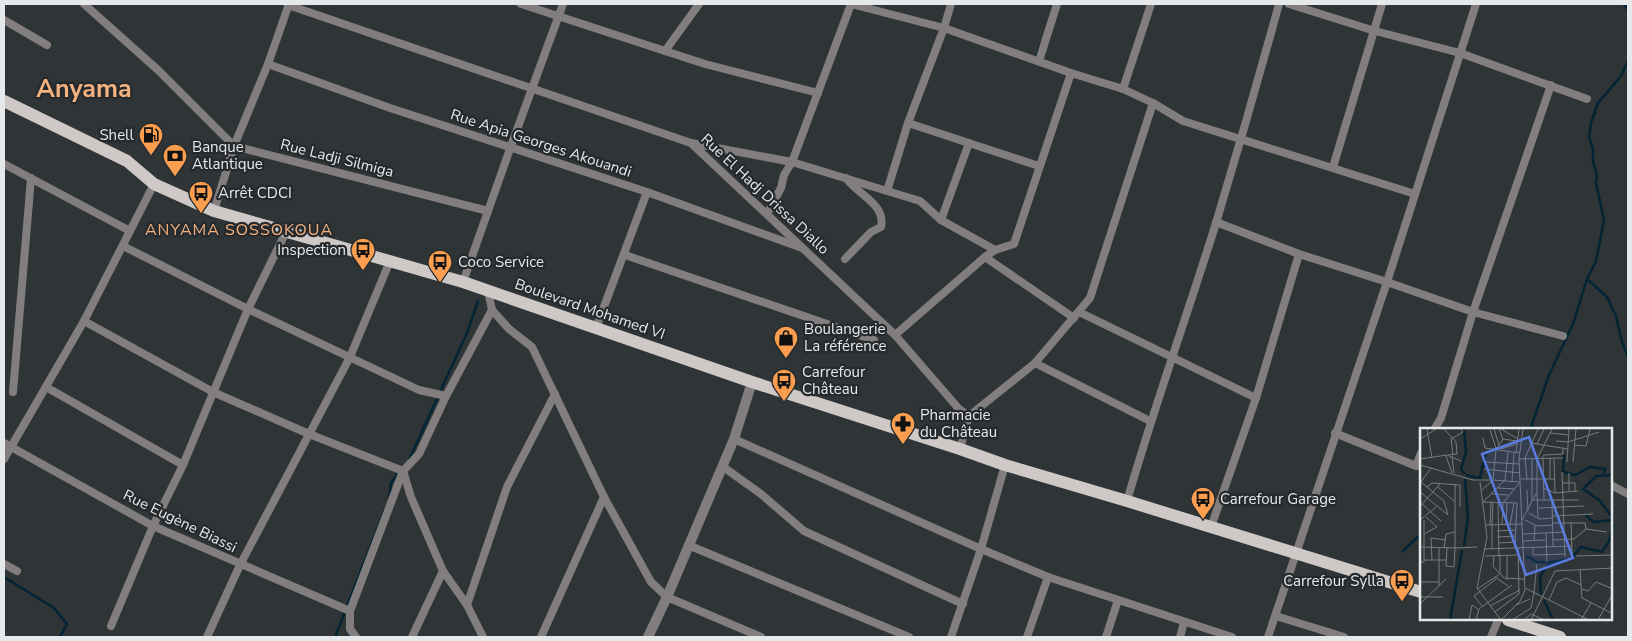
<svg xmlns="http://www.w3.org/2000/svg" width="1632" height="641" font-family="'Nunito Sans',sans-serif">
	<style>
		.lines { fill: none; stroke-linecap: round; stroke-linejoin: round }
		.stream { stroke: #032434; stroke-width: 2.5 }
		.minor { stroke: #817e7d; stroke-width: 8 }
		.tertiary { stroke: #817e7d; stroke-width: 10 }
		.primary { stroke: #cec9c6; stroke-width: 12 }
		.labels { text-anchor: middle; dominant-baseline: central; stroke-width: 4.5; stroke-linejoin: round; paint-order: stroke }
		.poi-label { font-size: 15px; fill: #e6e9eb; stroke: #262a2d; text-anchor: start }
		.street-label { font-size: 15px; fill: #e6e9eb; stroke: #262a2d }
		.neighbourhood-label { font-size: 16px; letter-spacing: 1px; fill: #f3b280; stroke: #262a2d }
		.town-label { font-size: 25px; font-weight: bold; fill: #f3b280; stroke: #262a2d }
		.inset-river { fill: none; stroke: #032434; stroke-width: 2.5 }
		.inset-road { fill: none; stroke: #787c7f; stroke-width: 1 }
		.view { fill: #597cde; fill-opacity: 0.15; stroke: #597cde; stroke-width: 2.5 }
		.inset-edge { fill: none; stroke: #e6e9eb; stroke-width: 2.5 }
	</style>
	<rect width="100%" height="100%" fill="#2f3437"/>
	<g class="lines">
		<g class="stream">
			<path d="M1624,4L1628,10"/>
			<path d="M1037,55L1041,43"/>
			<path d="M1628,61L1621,76L1598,103L1591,123L1589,137L1593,149V162L1597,175L1596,183L1604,220L1596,261L1587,279L1607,297L1616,316L1622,342L1628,357"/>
			<path d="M1530,430L1549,375L1573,324L1587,279"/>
			<path d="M409,460L467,333L478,301"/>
			<path d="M389,499L391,483L399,472"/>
			<path d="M1403,551L1421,534"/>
			<path d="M4,577L54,608L67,624L60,637"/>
			<path d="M335,637L385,509"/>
		</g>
		<g class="minor">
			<path d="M84,4L158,70L234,146L488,211"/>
			<path d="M521,4L705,64L818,93"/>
			<path d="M851,4L944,28L1071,73L1123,89L1153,103L1183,121L1415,194"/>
			<path d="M1289,4L1375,31L1460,53L1587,99"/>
			<path d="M288,5L691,143L895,335L959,409L969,416L960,449"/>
			<path d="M4,20L47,45"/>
			<path d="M665,51L699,4"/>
			<path d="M1039,61L1057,4"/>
			<path d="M268,64L390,108L647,192L802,248"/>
			<path d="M1123,89L1151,4"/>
			<path d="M908,123L1039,166"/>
			<path d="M691,143L792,162L920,201L941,220L995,250"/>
			<path d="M4,164L130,231"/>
			<path d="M1333,167L1382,4"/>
			<path d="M887,191L908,123L944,28L951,4"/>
			<path d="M214,211L234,146L268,64L289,4"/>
			<path d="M767,214L781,188L784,175L792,162L851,4"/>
			<path d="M941,220L969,143"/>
			<path d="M1216,222L1299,254L1387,282L1473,312L1563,336"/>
			<path d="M123,246L248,309L419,390L446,396"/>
			<path d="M625,255L874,340"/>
			<path d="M985,257L1074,318"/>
			<path d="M845,259L871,232L881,227C886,204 858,195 846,178"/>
			<path d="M463,282L511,146L563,4"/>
			<path d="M492,310L509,329L532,347L604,497L651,582L667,597L761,637"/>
			<path d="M1079,312L1256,398"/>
			<path d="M84,321L213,392L309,434L403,471L411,497L443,571L467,605L483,637"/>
			<path d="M596,328L647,192"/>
			<path d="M895,335L985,257L995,250L1014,244L1071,73"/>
			<path d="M1035,363L1150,421"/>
			<path d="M46,387L183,465"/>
			<path d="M13,392L31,178"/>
			<path d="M969,416L1035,363L1090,298L1153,103"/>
			<path d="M1434,430L1441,418L1473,312L1551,85"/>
			<path d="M1335,433L1416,466L1421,453"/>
			<path d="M734,439L981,549L1048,577L1232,637"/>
			<path d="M4,443L153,526L350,611"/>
			<path d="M4,459L84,321L154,184"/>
			<path d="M722,466L761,494L804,531L963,604"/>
			<path d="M1611,485L1628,494"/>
			<path d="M1127,501C1154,407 1187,316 1216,223C1238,150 1259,77 1279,4"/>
			<path d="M1211,527L1256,398L1299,254"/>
			<path d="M688,545L909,637"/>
			<path d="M4,564L17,571"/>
			<path d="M467,605L507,487L555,394"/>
			<path d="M1276,616L1344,637"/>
			<path d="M111,626L153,526L183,465L248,309L286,232"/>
			<path d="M207,637L240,565L350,357L390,261"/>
			<path d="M356,637L350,629V611L403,471L419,454L446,396L492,310L488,291"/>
			<path d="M412,637L443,571"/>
			<path d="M541,637L604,497"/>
			<path d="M951,637L981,549L1005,465"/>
			<path d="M1027,637L1048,577"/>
			<path d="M1106,637L1118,600"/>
			<path d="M1180,637L1184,622"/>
			<path d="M1268,637L1387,282L1476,4"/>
			<path d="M1491,637L1498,620"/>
		</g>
		<path class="tertiary" d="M648,637L667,597L734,439L752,382"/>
		<g class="primary">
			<path d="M4,101L127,161L154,184L214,211L463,282L752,382L960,449L1005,465L1127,501L1421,592"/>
			<path d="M1508,620L1560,637"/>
		</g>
	</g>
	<defs>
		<symbol id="fuel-pin" viewBox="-11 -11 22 30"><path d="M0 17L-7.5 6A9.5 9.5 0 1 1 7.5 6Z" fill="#fb9e50" stroke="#262a2d"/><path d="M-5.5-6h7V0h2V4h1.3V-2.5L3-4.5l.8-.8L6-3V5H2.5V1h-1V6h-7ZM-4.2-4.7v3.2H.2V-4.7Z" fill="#111"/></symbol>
		<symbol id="bank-pin" viewBox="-11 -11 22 30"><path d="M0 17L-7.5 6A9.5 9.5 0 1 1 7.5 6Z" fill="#fb9e50" stroke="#262a2d"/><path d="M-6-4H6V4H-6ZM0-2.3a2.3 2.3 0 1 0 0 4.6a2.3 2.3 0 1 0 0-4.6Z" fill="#111"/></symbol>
		<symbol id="bus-pin" viewBox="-11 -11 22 30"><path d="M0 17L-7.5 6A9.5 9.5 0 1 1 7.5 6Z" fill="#fb9e50" stroke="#262a2d"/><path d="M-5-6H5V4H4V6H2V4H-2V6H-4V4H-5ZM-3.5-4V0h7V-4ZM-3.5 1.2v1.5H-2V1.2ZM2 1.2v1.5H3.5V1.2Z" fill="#111"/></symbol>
		<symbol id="shop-pin" viewBox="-11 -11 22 30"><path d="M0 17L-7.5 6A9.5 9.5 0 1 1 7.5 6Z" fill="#fb9e50" stroke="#262a2d"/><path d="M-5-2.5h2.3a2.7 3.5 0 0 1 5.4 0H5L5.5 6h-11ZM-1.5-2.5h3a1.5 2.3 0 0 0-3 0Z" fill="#111"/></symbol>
		<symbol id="pharmacy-pin" viewBox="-11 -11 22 30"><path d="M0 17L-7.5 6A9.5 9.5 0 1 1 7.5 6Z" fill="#fb9e50" stroke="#262a2d"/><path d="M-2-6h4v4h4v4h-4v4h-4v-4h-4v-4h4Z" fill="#111"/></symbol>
	</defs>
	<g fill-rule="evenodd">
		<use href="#fuel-pin" x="137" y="121" width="28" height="38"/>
		<use href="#bank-pin" x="161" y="142" width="28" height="38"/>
		<use href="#bus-pin" x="187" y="179" width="28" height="38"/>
		<use href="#bus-pin" x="349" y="236" width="28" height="38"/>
		<use href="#bus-pin" x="426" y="248" width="28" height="38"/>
		<use href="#shop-pin" x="772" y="324" width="28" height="38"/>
		<use href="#bus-pin" x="770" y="367" width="28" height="38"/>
		<use href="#pharmacy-pin" x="889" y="410" width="28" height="38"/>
		<use href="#bus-pin" x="1189" y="485" width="28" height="38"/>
		<use href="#bus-pin" x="1388" y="567" width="28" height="38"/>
	</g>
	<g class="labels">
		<g class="poi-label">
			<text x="134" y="135" text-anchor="end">Shell</text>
			<text x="192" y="147">Banque<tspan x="192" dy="17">Atlantique</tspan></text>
			<text x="218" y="193">Arrêt CDCI</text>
			<text x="346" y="250" text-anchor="end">Inspection</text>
			<text x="458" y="262">Coco Service</text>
			<text x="804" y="329">Boulangerie<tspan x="804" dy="17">La référence</tspan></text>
			<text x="802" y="372">Carrefour<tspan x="802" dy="17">Château</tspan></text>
			<text x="920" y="415">Pharmacie<tspan x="920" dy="17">du Château</tspan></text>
			<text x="1220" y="499">Carrefour Garage</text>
			<text x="1384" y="581" text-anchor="end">Carrefour Sylla</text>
		</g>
		<g class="street-label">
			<text transform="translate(541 143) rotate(18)">Rue Apia Georges Akouandi</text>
			<text transform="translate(337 158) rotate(14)">Rue Ladji Silmiga</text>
			<text transform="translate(765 194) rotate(43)">Rue El Hadj Drissa Diallo</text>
			<text transform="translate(590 309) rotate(19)">Boulevard Mohamed VI</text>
			<text transform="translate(180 521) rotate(26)">Rue Eugène Biassi</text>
		</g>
		<g class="neighbourhood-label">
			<text x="239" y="230">ANYAMA SOSSOKOUA</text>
		</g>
		<g class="town-label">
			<text x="84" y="89">Anyama</text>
		</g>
	</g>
	<g transform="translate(1420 428)">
		<rect width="192" height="192" fill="#2f3437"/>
		<path class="inset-river" d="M44,1L46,24L41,41L45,46M143,44L144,27M144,44L155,47L170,39L185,41L184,46M46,47L62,51M193,47L176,48L163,61L179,72L193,90M60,49L66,26M166,87L173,94L193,92M44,118L48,89L45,51M106,128L117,134H131M121,167L120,148L131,134L151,131L161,119L182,124L189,113L193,97M124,172L133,192M30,192L42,122"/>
		<path class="inset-road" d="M7,1L12,30M24,1L36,14L37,26L28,27M74,1L79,17M79,1L83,11L97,13M81,1L98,11M70,2L76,20M130,5L149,7M31,10L33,27M33,10L43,4L41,1M63,10L65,20L100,25M0,11L16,1M136,13L148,14L179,4M111,15L148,21M117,16L124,1M154,17L166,18L170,1M81,21L97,16M96,25L99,1M26,28L32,45M32,29L34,45M122,30L124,27L143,26V21M130,30V51M134,30L135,64M0,31L27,27L41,33M99,31L143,30M112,31V73M117,31L132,1M123,31L124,72M66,34L99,36M147,34L149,1M153,34L156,1M0,37L53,52H72M64,41L100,45M142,44L145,129M73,51L76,22L83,11M101,51H135M107,51L105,30L118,1M92,53L94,25M1,54L11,40M60,54L67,109L57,160L81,192M142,55H155V64M35,57V120L57,119M7,59L12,55L40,57V79M18,59L34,73M78,60L95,61M123,60L135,65L158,63M62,62L73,52L99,54M107,62L108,83M0,64L28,87L24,73L1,54M149,64V45M117,65L118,90M72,66L88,67M114,72H159M132,72L133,119M63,74L85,52L88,24M63,74L97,75M78,74L79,128M2,76L21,93M0,78L20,56M119,80L164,78M109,85L119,91L133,90M133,88L173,86M0,92L16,79M102,92L117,64V31M105,92L117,98L133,97M151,94L152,125M133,95H165L166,101M66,97L102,96M70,97L71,74M72,97V121M72,97L73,74M82,97L83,75L100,54M86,97L87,75M90,97L94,75M77,103L95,102M126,105L127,134M4,106L17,99L6,89M103,106L144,104M77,109L95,108M133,112L154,111L166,101L187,104M103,113L125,112M114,113L115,97M78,115L95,114M0,119L35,120L34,139L26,138L27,120M19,120V158M24,120L26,106L35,104M95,120L97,75M113,120V127L145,126M65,121L152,118M65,128L98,127M74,128L73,138L79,145M80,128V145L84,150L104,151M87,128V152M156,128L193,127M4,132H26M12,132L11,110L26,112M0,134H4V92M160,141L161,157M75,149L88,158M0,154H19M105,160L169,192M57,161L80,146M162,161L168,163L176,154L193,161M114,164L117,136M0,169H23M129,172L137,154L146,150L161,157L162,170L193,186M0,176L26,151M96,177L110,171M62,178L54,168L76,151M70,178L100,162M75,184L99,166L98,120M49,192L52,177L58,181M56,192L59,181L92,157M81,192L100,173L105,162L99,31L103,1M92,192L111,180L114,164M104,192L111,186L124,192M111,192L135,143L193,140M161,192L171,175M178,192L192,167"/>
		<path class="view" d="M109,9L153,130L106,147L62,26Z"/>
		<rect width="192" height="192" class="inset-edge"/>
	</g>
	<rect width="1632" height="641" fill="none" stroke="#e6e9eb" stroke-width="10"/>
</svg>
